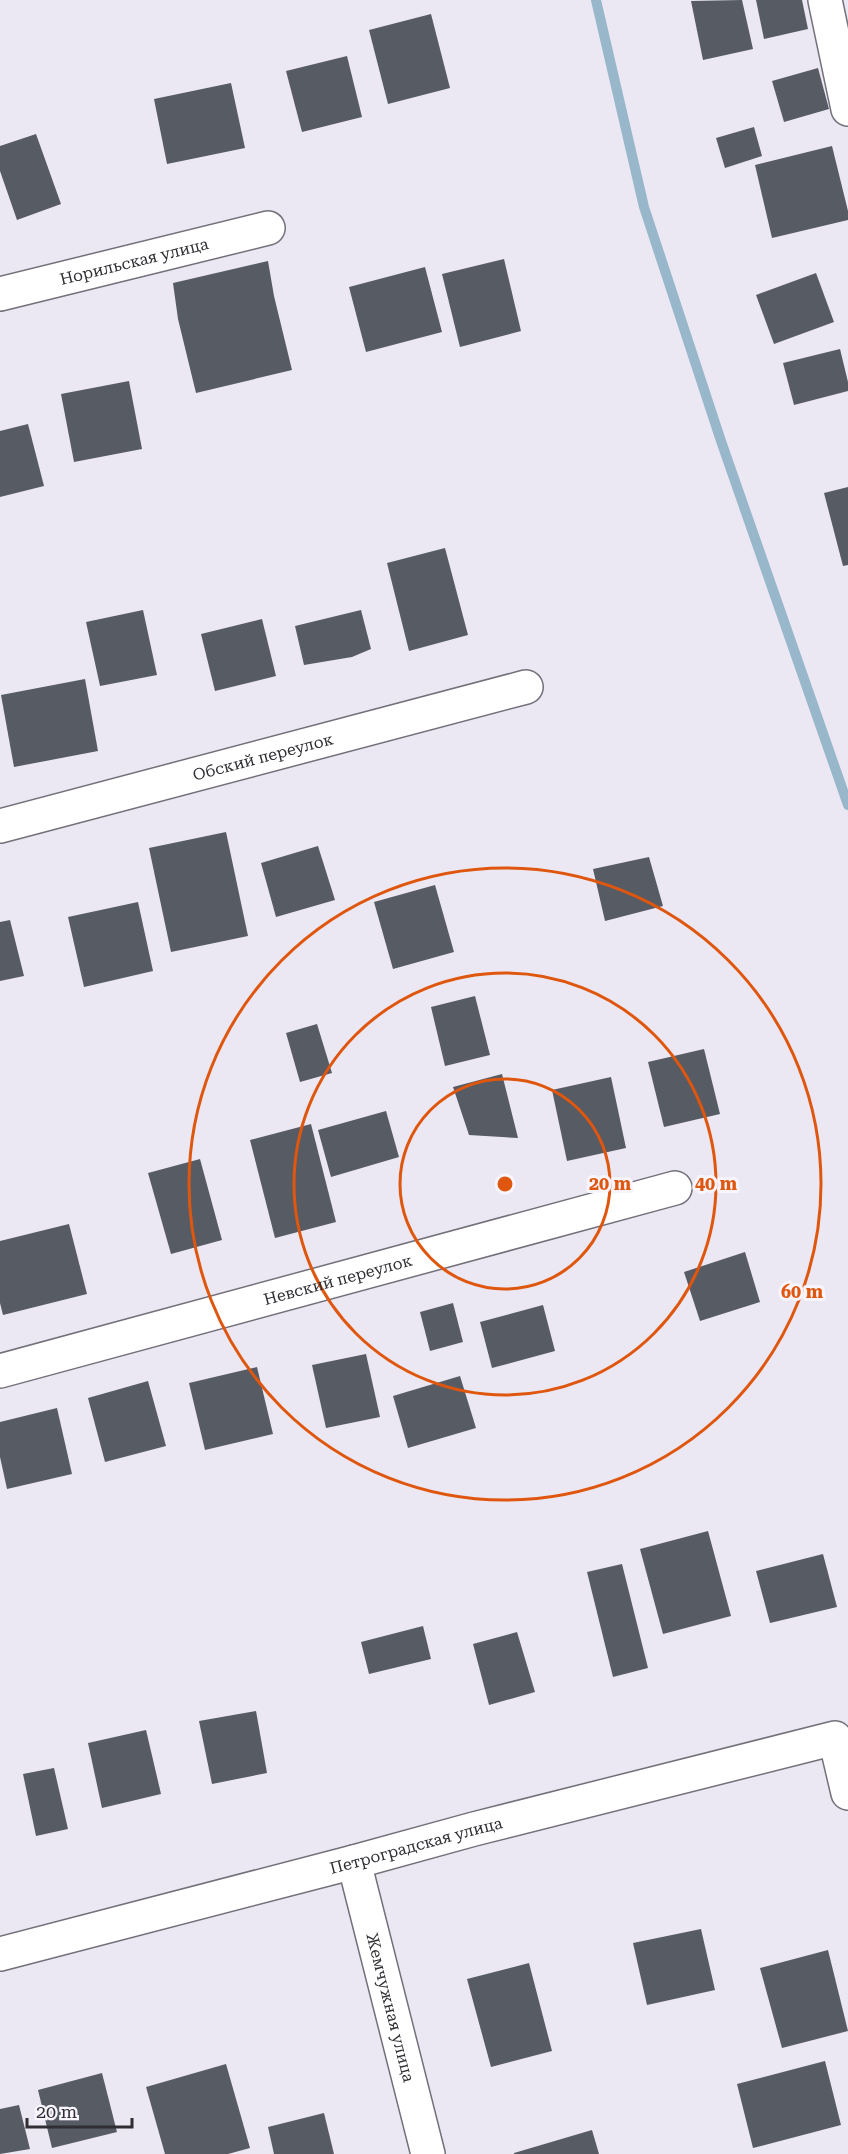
<svg xmlns="http://www.w3.org/2000/svg" width="848" height="2154" font-family="'Roboto Serif',serif">
	<style>
		.lines { fill: none; stroke-linecap: round; stroke-linejoin: round }
		.stream { stroke: #99b7cb; stroke-width: 10 }
		.building { fill: #575b64 }
		.minor-casing { stroke: #73707a; stroke-width: 36 }
		.minor { stroke: #fff; stroke-width: 33 }
		.ring { fill: none; stroke: #df570e; stroke-width: 3 }
		.labels { text-anchor: middle; dominant-baseline: central; stroke-width: 6; stroke-linejoin: round; paint-order: stroke }
		.street-label { font-size: 16px; fill: #302e33; stroke: #f8f5ff }
		.centre { fill: #df570e; stroke: #f8f5ff; stroke-width: 3 }
		.ring-label { font-size: 18px; text-anchor: middle; font-weight: bold; fill: #df570e; stroke: #f8f5ff; stroke-width: 6; stroke-linejoin: round; paint-order: stroke }
	</style>
	<rect width="100%" height="100%" fill="#ebe8f3"/>
	<g class="lines">
		<path class="stream" d="M596,0L644,207L721,441L848,805"/>
	</g>
	<g class="building">
		<path d="M742,0L753,49L703,60L691,1Z"/>
		<path d="M756,0H802L808,29L764,39Z"/>
		<path d="M431,14L450,88L388,104L369,30Z"/>
		<path d="M347,56L362,117L302,132L286,71Z"/>
		<path d="M818,68L829,109L784,122L772,81Z"/>
		<path d="M231,83L245,148L167,164L154,99Z"/>
		<path d="M754,127L762,156L725,168L716,138Z"/>
		<path d="M36,134L61,204L17,220L0,171V146Z"/>
		<path d="M832,146L848,211V220L772,238L755,165Z"/>
		<path d="M504,259L521,331L460,347L442,274Z"/>
		<path d="M268,261L274,296L292,370L196,393L178,319L173,283Z"/>
		<path d="M425,267L442,332L366,352L349,287Z"/>
		<path d="M816,273L834,322L774,344L756,295Z"/>
		<path d="M840,349L848,382V391L794,405L783,363Z"/>
		<path d="M129,381L142,449L74,462L61,394Z"/>
		<path d="M28,424L44,486L0,497V431Z"/>
		<path d="M848,487V565L843,566L824,493Z"/>
		<path d="M445,548L468,635L409,651L387,563Z"/>
		<path d="M143,610L157,675L100,686L86,622Z"/>
		<path d="M361,610L371,649L352,657L304,665L295,626Z"/>
		<path d="M262,619L276,676L215,691L201,634Z"/>
		<path d="M85,679L98,751L14,767L1,695Z"/>
		<path d="M226,832L248,936L171,952L149,848Z"/>
		<path d="M318,846L335,900L276,917L261,863Z"/>
		<path d="M649,857L663,906L605,921L593,869Z"/>
		<path d="M435,885L454,952L393,969L374,902Z"/>
		<path d="M138,902L153,971L84,987L68,917Z"/>
		<path d="M10,920L24,976L0,981V922Z"/>
		<path d="M475,996L490,1055L445,1066L431,1007Z"/>
		<path d="M317,1024L332,1073L300,1082L286,1033Z"/>
		<path d="M704,1049L720,1114L664,1127L648,1062Z"/>
		<path d="M502,1074L518,1138L469,1135L453,1087Z"/>
		<path d="M611,1077L626,1148L567,1161L552,1090Z"/>
		<path d="M386,1111L399,1157L331,1177L318,1130Z"/>
		<path d="M311,1124L336,1222L275,1238L250,1140Z"/>
		<path d="M200,1159L222,1240L171,1254L148,1173Z"/>
		<path d="M69,1224L87,1294L3,1315L0,1303V1241Z"/>
		<path d="M745,1252L760,1302L700,1321L684,1272Z"/>
		<path d="M453,1303L463,1342L430,1351L420,1312Z"/>
		<path d="M543,1305L555,1351L492,1368L480,1322Z"/>
		<path d="M366,1354L380,1417L326,1428L312,1365Z"/>
		<path d="M257,1367L273,1434L205,1450L189,1383Z"/>
		<path d="M460,1376L476,1428L408,1448L393,1396Z"/>
		<path d="M148,1381L166,1446L105,1462L88,1398Z"/>
		<path d="M57,1408L72,1474L7,1489L0,1457V1422Z"/>
		<path d="M708,1531L731,1616L663,1634L640,1549Z"/>
		<path d="M823,1554L837,1607L770,1623L756,1571Z"/>
		<path d="M622,1564L648,1668L613,1677L587,1572Z"/>
		<path d="M423,1626L431,1659L369,1674L361,1642Z"/>
		<path d="M517,1632L535,1692L489,1705L473,1644Z"/>
		<path d="M256,1711L267,1773L212,1784L199,1721Z"/>
		<path d="M146,1730L161,1794L102,1808L88,1743Z"/>
		<path d="M54,1768L68,1829L36,1836L23,1774Z"/>
		<path d="M701,1929L715,1990L647,2005L633,1943Z"/>
		<path d="M828,1950L848,2031L782,2048L760,1968Z"/>
		<path d="M529,1963L552,2051L491,2067L467,1979Z"/>
		<path d="M825,2061L841,2125L753,2148L737,2084Z"/>
		<path d="M226,2064L250,2148L228,2154H165L146,2087Z"/>
		<path d="M102,2073L117,2132L52,2148L38,2090Z"/>
		<path d="M19,2105L30,2149L0,2154V2109Z"/>
		<path d="M324,2113L334,2154H274L268,2127Z"/>
		<path d="M592,2130L599,2154H514V2153Z"/>
	</g>
	<g class="lines">
		<defs>
			<g id="minor">
				<path d="M825,0L848,109"/>
				<path id="s1" d="M0,294L268,228"/>
				<path id="s2" d="M0,826L526,687"/>
				<path id="s3" d="M0,1371L675,1188"/>
				<path id="s4" d="M354,1862L428,2154"/>
				<path id="s5" d="M0,1954L354,1862L474,1829L835,1738L848,1793"/>
			</g>
		</defs>
		<use href="#minor" class="minor-casing"/>
		<use href="#minor" class="minor"/>
	</g>
	<g class="ring">
		<circle cx="505" cy="1184" r="105"/>
		<circle cx="505" cy="1184" r="211"/>
		<circle cx="505" cy="1184" r="316"/>
	</g>
	<g class="labels">
		<g class="street-label">
			<text stroke="none"><textPath href="#s1" startOffset="138">Норильская улица</textPath></text>
			<text stroke="none"><textPath href="#s2" startOffset="272">Обский переулок</textPath></text>
			<text stroke="none"><textPath href="#s3" startOffset="350">Невский переулок</textPath></text>
			<text stroke="none"><textPath href="#s5" startOffset="430">Петроградская улица</textPath></text>
			<text stroke="none"><textPath href="#s4" startOffset="150">Жемчужная улица</textPath></text>
		</g>
	</g>
	<circle cx="505" cy="1184" r="9" class="centre"/>
	<g class="ring-label">
		<text x="610" y="1190">20 m</text>
		<text x="716" y="1190">40 m</text>
		<text x="802" y="1298">60 m</text>
	</g>
	<path d="M27 2118v9h105v-9" fill="none" stroke="#302e33" stroke-width="3"/>
	<text x="36" y="2118" font-size="18" fill="#302e33" stroke="#f8f5ff" stroke-width="4.5" paint-order="stroke">20 m</text>
</svg>
